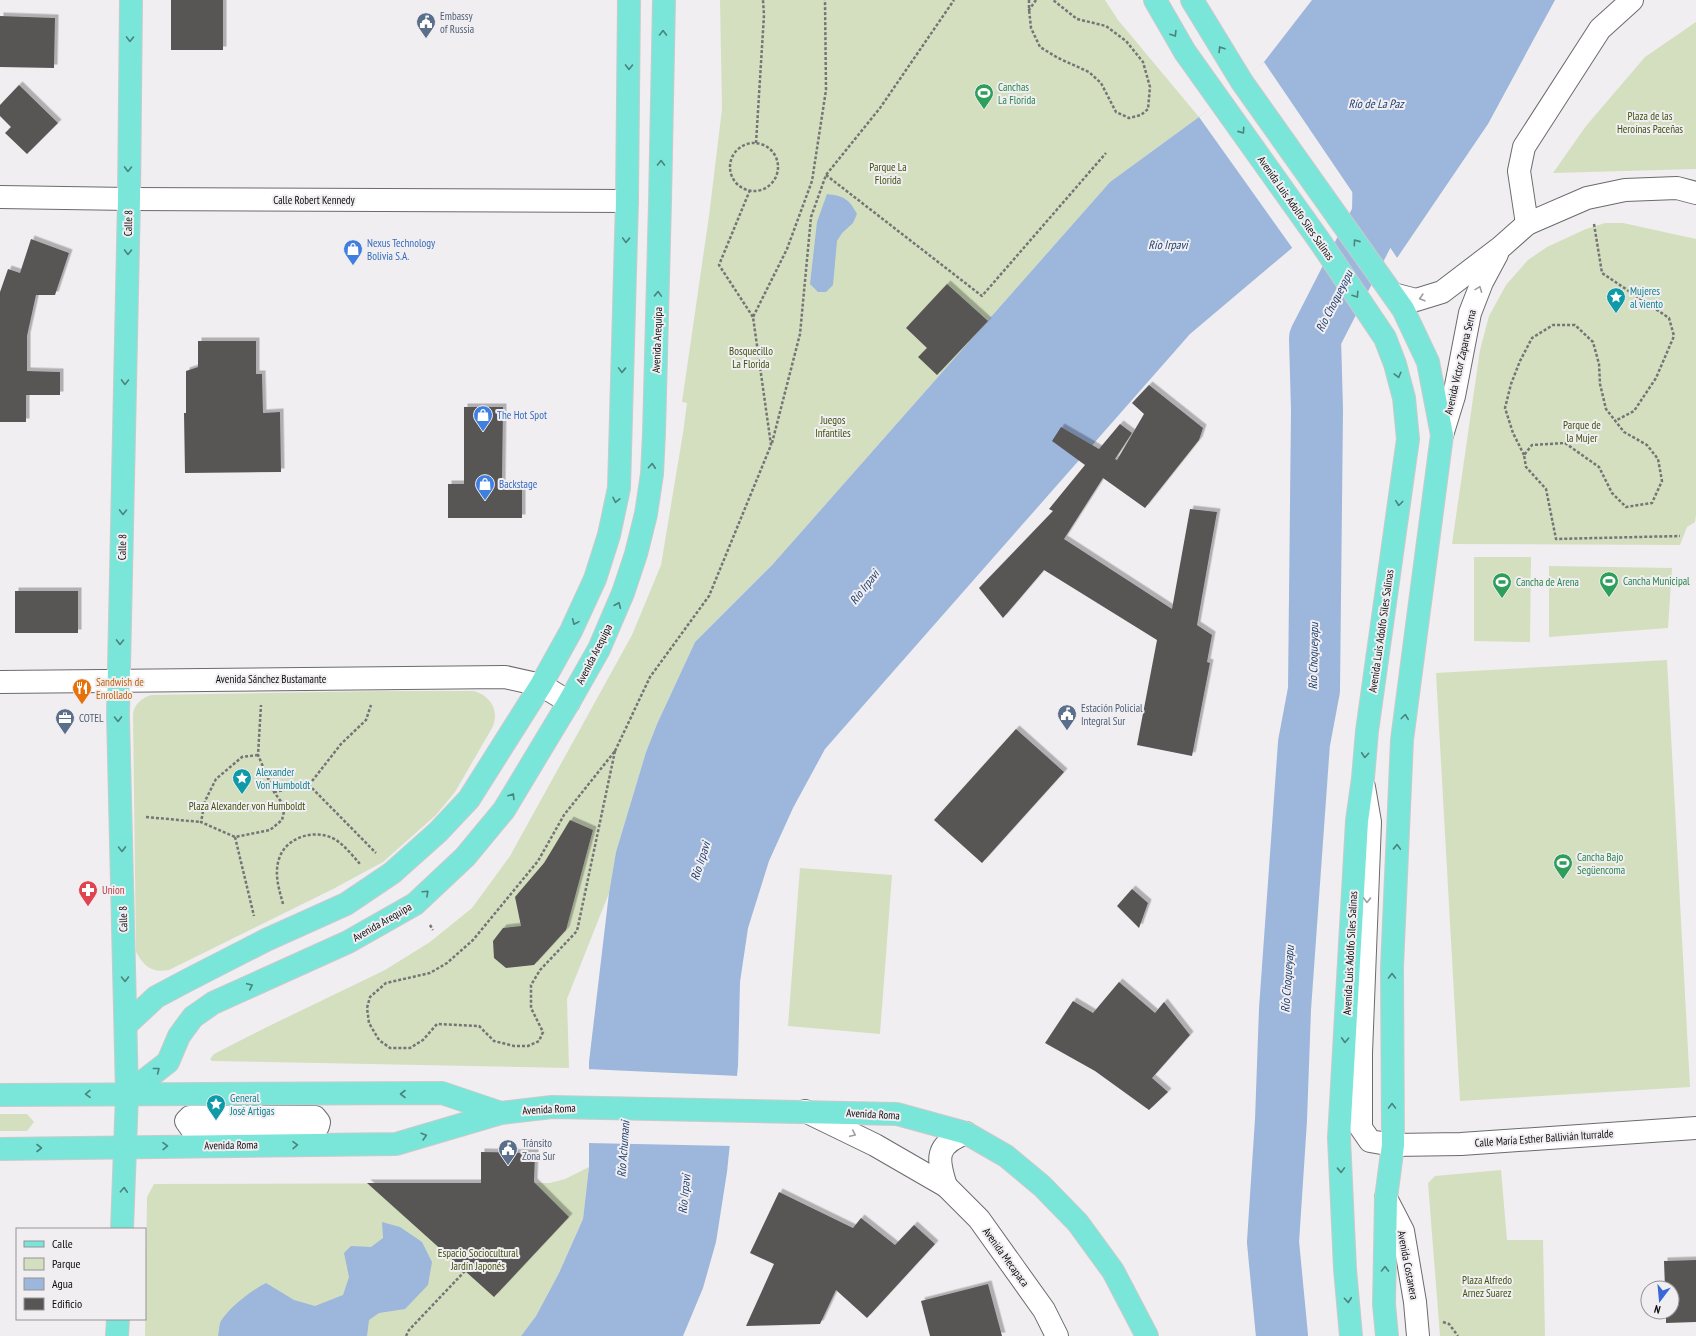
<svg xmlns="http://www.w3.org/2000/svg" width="1696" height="1336" font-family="'PT Sans Narrow',sans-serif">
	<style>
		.green { fill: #d4dfbf }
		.water { fill: #9db6db }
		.pier { fill: #f0eef1 }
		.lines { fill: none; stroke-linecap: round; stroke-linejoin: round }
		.river { stroke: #9db6db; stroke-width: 52 }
		.building { fill: #585654; filter: url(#shadow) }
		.minor-casing { stroke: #6b6a6d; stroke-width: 24 }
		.major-casing { stroke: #cacaca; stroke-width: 24 }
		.path { stroke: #757476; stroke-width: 2.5; stroke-dasharray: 3 2; stroke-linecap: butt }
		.minor { stroke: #fff; stroke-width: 22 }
		.major { stroke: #7ae6d9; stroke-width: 22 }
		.oneway { stroke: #49847d }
		.oneway2 { stroke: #9e9e9e }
		.labels { text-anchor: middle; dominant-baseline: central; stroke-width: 4; stroke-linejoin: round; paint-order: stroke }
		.service-label { font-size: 11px; fill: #4e5e75; stroke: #f0eef1; text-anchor: start }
		.leisure-label { font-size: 11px; fill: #27864d; stroke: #f0eef1; text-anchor: start }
		.park-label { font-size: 11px; fill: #3f500d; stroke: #f0eef1 }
		.street-label { font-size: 11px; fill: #0d0c0d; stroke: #f0eef1 }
		.shop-label { font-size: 11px; fill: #366cbe; stroke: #f0eef1; text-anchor: start }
		.culture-label { font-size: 11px; fill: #0d838f; stroke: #f0eef1; text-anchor: start }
		.food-label { font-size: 11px; fill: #c56008; stroke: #f0eef1; text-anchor: start }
		.health-label { font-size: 11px; fill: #be3a42; stroke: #f0eef1; text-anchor: start }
		.water-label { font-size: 12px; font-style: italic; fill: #224171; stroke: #f0eef1 }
	</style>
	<defs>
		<filter id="shadow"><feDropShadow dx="3.5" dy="-3.5" stdDeviation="0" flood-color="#0004"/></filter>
	</defs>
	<rect width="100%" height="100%" fill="#f0eef1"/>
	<g class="green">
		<path d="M720,0H1105L1118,20L1199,117L1110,182L773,564L695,642L657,724L646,752L616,852L609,893L567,999L569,1068L212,1061L210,1059L214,1054L267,1027L385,970L430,942L472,908L510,856L632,635L661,565L683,433L687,403L682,402L709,216L722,109Z"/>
		<path d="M1696,22V169L1553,173L1586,126L1645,57Z"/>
		<path d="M1605,223H1623L1696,239V515L1695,522L1687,527L1680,545L1452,544L1480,350L1489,316L1506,285L1528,260L1547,247L1586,229Z"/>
		<path d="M1474,557H1531L1530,642L1474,641Z"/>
		<path d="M1549,566L1672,568L1668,628L1549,637Z"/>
		<path d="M1667,660L1690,1087L1460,1101L1436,673Z"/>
		<path d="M381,691H474C491,696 500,711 492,728L455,792L436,815L383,862L333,889L169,970C151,973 145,967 136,952L133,714C134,704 142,698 151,695Z"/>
		<path d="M800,868L892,875L880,1034L788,1026Z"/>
		<path d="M0,1114H27L34,1122L27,1131H0Z"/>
		<path d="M589,1167L583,1219L559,1273L536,1316L521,1336H145L147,1197L154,1184L550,1183L565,1179Z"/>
		<path d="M1501,1170L1507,1240H1543L1545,1336H1440L1428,1183L1435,1176Z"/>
	</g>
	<g class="water">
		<path d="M1312,0H1555L1488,124L1397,258L1362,206L1292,248L1190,334L825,749L793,808L769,861L748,928L740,982L738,1066L727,1172L716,1242L703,1288L683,1336H521L536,1316L559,1273L583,1219L589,1167V1062L609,893L616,852L646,752L657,724L695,642L773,564L1110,182L1199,117L1242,82L1264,62Z"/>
		<path d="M827,194C844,196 849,199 857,214L853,223L842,233L837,241L833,285L826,292H818L810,284L817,222Z"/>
		<path d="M382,1222L400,1227L422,1242L432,1262L428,1285L405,1309L379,1313L369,1320L367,1336H218C219,1332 219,1327 220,1323C227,1309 252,1290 266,1283L294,1300L315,1306L343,1295L349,1277L344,1253L351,1246L371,1247L383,1238Z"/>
	</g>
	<g class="pier">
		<path d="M1264,62L1397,258L1398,260L1395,259L1361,208L1293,249L1199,117Z"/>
		<path d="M587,1069L739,1076L732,1146L587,1143Z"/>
	</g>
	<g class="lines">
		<path class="river" d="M1282,1336L1273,1242L1281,1120L1285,1009L1304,743L1314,690L1317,410L1315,338L1378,215L1379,153"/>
	</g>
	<g class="building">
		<rect x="171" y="0" width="52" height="50"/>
		<path d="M0,16L55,18L54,68L0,67Z"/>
		<path d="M19,85L58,123L27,154L5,133L11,127L0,116V105Z"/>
		<path d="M31,239L69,253L55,295H36L27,336V371L60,372V395H26V422H0V292L8,269L20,273Z"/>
		<path d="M947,284L988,321L937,375L918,357L927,348L906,328Z"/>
		<path d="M198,341H256V374H262L263,413L280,412L281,472L185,473L184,413H186V371L198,367Z"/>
		<path d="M1149,385L1203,428L1199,440L1145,508L1103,478L1064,539L1172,609L1190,509L1217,512L1197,625L1212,635L1207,662L1210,663L1192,756L1137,745L1157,640L1044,570L1003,618L979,588L1053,511L1049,509L1085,465L1052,441L1061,427L1099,449L1120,424L1132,433L1115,459L1117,460L1144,414L1132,403Z"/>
		<path d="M464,407H503L502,484H522V518H448V484H464Z"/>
		<rect x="15" y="591" width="63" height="42"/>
		<path d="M1016,729L1064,772L982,863L934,820Z"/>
		<path d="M570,820L593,830L566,930L534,965L506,968L494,958L493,941L503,928L521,926L515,897L544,863Z"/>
		<path d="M1132,889L1148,903L1139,928L1117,906Z"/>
		<path d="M1119,982L1155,1013L1164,1002L1190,1035L1152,1078L1168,1092L1149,1110L1095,1071L1045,1043L1073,1001L1093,1013Z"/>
		<path d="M481,1152L535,1153L534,1182L569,1217L494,1297L367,1183H481Z"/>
		<path d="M779,1192L853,1228L861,1218L895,1245L914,1225L935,1244L867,1318L836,1290L820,1324L746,1326L774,1264L750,1253Z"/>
		<path d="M1696,1260V1322L1666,1323V1312H1672V1288H1665L1664,1261Z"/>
		<path d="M988,1284L1002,1336H930L921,1301Z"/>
	</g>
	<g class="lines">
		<defs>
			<g id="minor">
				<path d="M0,197L129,199L627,201"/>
				<path d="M1527,224L1519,171L1524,147L1600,29L1632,0"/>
				<path d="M1393,294L1416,300L1442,292L1501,247L1527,224L1587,198L1625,190L1677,188L1696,193"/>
				<path d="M1442,435L1454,396L1470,313L1482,282L1497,254"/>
				<path d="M0,682L505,677L541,685L569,702"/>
				<path d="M1364,787L1370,822L1361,1053V1128L1370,1141L1393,1145L1461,1144L1696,1128"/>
				<path d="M805,1111L875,1145L946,1186L979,1219L1044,1310L1057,1336"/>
				<path d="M190,1117H315L319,1122L318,1126L315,1127L191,1128L186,1121Z"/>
				<path d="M946,1186C937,1158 935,1145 966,1133"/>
				<path d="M1386,1198L1403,1231L1415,1302L1418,1336"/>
			</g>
			<g id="major">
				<path d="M1155,0L1185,52L1321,243L1385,338L1395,364L1404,398L1408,439L1367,731L1363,778L1357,821L1339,1138L1345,1269L1351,1336"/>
				<path d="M1192,0L1242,82L1403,309L1428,362L1442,435L1402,740L1392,967L1393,1145L1386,1198L1384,1304L1387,1336"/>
				<path d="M126,1025L156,997L188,980L266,940L346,904L392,873L438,832L469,799L541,685L571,631L595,579L609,535L619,488L627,201L629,0"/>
				<path d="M127,1094L168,1062L179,1036L193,1017L213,1003L348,942L415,904L465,857L504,810L569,702L599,649L623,593L636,554L646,514L652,474L654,433L660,202L664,0"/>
				<path d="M0,1095L442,1093L501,1113"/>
				<path d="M0,1149L396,1144L501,1113L552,1107L897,1114L966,1133L1006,1156L1042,1186L1078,1223L1113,1271L1147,1336"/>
				<path d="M122,1229L127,1094L118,715L129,199L131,0"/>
				<path d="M117,1336L118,1319"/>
			</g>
		</defs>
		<use href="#minor" class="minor-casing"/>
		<use href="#major" class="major-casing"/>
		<g class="path">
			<path d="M1029,0V9"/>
			<path d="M1036,0L1029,10V9L1031,28L1040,47L1058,58L1089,72L1101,83L1116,112L1129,118L1141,115L1148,109L1150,87L1143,62L1126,41L1106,26L1077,19L1053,0"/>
			<path d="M756,143L764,15L763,0"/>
			<circle cx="754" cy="167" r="24"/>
			<path d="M826,175L982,296L1106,153"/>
			<path d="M750,190L719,265L753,317"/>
			<path d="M1594,224L1602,273L1669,318L1674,336L1656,378L1634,411L1615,421"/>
			<path d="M772,443L800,334L811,217L826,175L880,108L954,0"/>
			<path d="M1524,455L1513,433L1505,408L1511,384L1520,361L1532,338L1553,325H1575L1593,342L1599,364L1600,384L1606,409L1624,432L1647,445L1658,459L1662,481L1652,503L1626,507L1612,493L1599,467L1565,443L1532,445L1524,455L1526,467L1546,489L1556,539L1680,536"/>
			<path d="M615,751L577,931L540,970L531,985V1008L543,1032L539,1041L528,1046H514L494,1041L479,1026L437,1024L423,1040L410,1048H390L379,1040L369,1023L367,1008L370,997L386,983L430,973L447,963L473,940L538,861L564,815Z"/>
			<path d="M615,751L650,677L709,596L771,445L753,317L787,249L812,181L826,90L825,0"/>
			<path d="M258,755L242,757L216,779L205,801L201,822L235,837L270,830L282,820L285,807L274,792L258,755L261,705"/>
			<path d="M309,785L341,744L366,720L371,705"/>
			<path d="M274,792L309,785L376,853"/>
			<path d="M146,817L201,822"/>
			<path d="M235,837L254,916"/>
			<path d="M283,904C279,889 274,874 279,859C286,836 317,828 336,840C345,846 353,856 360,864"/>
			<path d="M430,925L433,930"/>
			<path d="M1443,1322L1449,1324L1458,1336"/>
			<path d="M406,1336L409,1330L465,1271"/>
		</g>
		<use href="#minor" class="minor"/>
		<use href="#major" class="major"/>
	</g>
	<defs><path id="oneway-chevron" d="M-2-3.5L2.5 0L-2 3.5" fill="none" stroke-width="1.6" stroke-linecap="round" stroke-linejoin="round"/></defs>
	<g class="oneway">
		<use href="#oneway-chevron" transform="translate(663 33) rotate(-89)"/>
		<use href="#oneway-chevron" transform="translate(1174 34) rotate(58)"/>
		<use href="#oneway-chevron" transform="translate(130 39) rotate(91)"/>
		<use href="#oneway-chevron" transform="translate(1221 49) rotate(-122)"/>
		<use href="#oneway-chevron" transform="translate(629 67) rotate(91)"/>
		<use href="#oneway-chevron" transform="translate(1242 131) rotate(55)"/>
		<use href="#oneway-chevron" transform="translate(661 163) rotate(-89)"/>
		<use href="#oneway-chevron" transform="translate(128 169) rotate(91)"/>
		<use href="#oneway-chevron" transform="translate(626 240) rotate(92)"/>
		<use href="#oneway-chevron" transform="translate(1356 242) rotate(-125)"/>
		<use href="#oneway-chevron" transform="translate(128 252) rotate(91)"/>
		<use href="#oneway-chevron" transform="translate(658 294) rotate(-88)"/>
		<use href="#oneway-chevron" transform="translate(1356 295) rotate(56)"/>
		<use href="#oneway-chevron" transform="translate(622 370) rotate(92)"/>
		<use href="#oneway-chevron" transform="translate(1398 375) rotate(76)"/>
		<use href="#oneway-chevron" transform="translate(125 382) rotate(91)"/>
		<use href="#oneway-chevron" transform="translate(652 466) rotate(-86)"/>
		<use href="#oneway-chevron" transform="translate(616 500) rotate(102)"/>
		<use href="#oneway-chevron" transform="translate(1399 503) rotate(97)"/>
		<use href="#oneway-chevron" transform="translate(123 512) rotate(91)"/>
		<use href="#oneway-chevron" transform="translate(618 605) rotate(-67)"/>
		<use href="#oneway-chevron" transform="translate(575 622) rotate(114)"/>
		<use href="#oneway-chevron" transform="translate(120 642) rotate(91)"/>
		<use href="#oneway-chevron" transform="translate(1405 717) rotate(-83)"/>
		<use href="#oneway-chevron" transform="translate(118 719) rotate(89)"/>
		<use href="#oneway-chevron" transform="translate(1365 755) rotate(94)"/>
		<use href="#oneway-chevron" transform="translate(512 796) rotate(-58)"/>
		<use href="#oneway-chevron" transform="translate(1397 847) rotate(-88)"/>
		<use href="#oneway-chevron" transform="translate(122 849) rotate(89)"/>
		<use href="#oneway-chevron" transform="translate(426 893) rotate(-43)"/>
		<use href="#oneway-chevron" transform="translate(1392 976) rotate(-90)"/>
		<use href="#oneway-chevron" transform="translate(125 979) rotate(89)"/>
		<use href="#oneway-chevron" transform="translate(250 986) rotate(-25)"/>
		<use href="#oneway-chevron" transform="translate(1345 1040) rotate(93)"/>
		<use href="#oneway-chevron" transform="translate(157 1070) rotate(-38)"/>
		<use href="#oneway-chevron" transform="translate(88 1094) rotate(179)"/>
		<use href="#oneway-chevron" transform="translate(403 1094) rotate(180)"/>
		<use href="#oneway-chevron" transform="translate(1392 1106) rotate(-90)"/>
		<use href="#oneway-chevron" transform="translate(424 1136) rotate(-16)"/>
		<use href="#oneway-chevron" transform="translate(295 1145) rotate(-1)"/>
		<use href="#oneway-chevron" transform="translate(165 1146) rotate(-1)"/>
		<use href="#oneway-chevron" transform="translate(39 1148)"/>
		<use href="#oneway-chevron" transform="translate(1341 1170) rotate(88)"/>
		<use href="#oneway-chevron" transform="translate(124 1190) rotate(-87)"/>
		<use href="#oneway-chevron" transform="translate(1385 1269) rotate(-89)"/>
		<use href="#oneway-chevron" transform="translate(1348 1300) rotate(85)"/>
	</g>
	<g class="oneway2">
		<use href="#oneway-chevron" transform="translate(1479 289) rotate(-69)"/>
		<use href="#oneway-chevron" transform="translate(1422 298) rotate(164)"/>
		<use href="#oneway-chevron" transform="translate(1367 900) rotate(92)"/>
		<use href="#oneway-chevron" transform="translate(853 1134) rotate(25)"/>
	</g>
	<defs>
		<symbol id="civic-pin" viewBox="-11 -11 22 30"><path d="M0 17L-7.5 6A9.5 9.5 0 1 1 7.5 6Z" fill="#5c6f8a" stroke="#f0eef1"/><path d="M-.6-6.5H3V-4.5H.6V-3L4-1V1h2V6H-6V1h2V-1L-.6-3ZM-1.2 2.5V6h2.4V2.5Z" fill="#fff"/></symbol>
		<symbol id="stadium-pin" viewBox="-11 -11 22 30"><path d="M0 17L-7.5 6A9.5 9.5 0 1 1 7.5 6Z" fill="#2e9e5b" stroke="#f0eef1"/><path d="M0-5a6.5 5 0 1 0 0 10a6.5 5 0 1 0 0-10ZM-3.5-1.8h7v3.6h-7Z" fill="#fff"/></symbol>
		<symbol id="shop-pin" viewBox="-11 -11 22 30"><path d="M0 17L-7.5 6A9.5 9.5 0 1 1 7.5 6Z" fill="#3f7fe0" stroke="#f0eef1"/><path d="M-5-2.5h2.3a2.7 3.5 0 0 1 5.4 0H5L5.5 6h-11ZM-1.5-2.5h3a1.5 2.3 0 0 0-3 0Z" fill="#fff"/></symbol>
		<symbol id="sight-pin" viewBox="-11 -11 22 30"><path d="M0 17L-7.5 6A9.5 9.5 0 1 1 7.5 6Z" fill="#0f9aa8" stroke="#f0eef1"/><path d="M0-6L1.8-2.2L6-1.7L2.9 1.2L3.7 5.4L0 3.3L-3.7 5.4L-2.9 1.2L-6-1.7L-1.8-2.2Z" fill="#fff"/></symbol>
		<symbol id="restaurant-pin" viewBox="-11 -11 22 30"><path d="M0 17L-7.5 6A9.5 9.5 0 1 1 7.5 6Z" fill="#e8710a" stroke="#f0eef1"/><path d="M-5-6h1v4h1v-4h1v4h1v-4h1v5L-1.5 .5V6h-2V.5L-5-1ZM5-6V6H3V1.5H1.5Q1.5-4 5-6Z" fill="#fff"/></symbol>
		<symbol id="office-pin" viewBox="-11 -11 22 30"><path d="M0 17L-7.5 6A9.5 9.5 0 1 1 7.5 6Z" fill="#5c6f8a" stroke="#f0eef1"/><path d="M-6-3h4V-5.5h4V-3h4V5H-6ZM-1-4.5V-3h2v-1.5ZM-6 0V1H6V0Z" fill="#fff"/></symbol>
		<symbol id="pharmacy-pin" viewBox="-11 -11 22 30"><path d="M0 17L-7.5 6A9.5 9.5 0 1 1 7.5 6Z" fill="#e0444e" stroke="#f0eef1"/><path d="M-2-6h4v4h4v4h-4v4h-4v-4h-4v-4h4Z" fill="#fff"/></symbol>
	</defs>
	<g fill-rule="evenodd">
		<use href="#civic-pin" x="415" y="11" width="22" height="30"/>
		<use href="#stadium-pin" x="973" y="82" width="22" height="30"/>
		<use href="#shop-pin" x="342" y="238" width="22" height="30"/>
		<use href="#sight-pin" x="1605" y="286" width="22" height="30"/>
		<use href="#shop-pin" x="472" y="404" width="22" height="30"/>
		<use href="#shop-pin" x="474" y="473" width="22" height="30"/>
		<use href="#stadium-pin" x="1598" y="570" width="22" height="30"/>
		<use href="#stadium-pin" x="1491" y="571" width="22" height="30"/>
		<use href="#restaurant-pin" x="71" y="677" width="22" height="30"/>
		<use href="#civic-pin" x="1056" y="703" width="22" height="30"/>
		<use href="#office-pin" x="54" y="707" width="22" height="30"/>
		<use href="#sight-pin" x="231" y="767" width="22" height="30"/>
		<use href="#stadium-pin" x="1552" y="852" width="22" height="30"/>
		<use href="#pharmacy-pin" x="77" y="879" width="22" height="30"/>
		<use href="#sight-pin" x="205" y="1093" width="22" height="30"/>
		<use href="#civic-pin" x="497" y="1138" width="22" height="30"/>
	</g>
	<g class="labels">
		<g class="service-label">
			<text x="440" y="16">Embassy<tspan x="440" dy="13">of Russia</tspan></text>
			<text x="1081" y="708">Estación Policial<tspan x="1081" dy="13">Integral Sur</tspan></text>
			<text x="79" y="718">COTEL</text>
			<text x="522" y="1143">Tránsito<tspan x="522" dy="13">Zona Sur</tspan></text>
		</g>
		<g class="leisure-label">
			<text x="998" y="87">Canchas<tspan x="998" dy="13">La Florida</tspan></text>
			<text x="1623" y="581">Cancha Municipal</text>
			<text x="1516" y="582">Cancha de Arena</text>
			<text x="1577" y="857">Cancha Bajo<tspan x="1577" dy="13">Següencoma</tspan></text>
		</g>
		<g class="park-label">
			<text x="1650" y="116">Plaza de las<tspan x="1650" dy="13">Heroínas Paceñas</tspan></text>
			<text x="888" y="167">Parque La<tspan x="888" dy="13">Florida</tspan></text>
			<text x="751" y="351">Bosquecillo<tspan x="751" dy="13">La Florida</tspan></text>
			<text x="833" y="420">Juegos<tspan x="833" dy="13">Infantiles</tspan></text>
			<text x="1582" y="425">Parque de<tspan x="1582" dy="13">la Mujer</tspan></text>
			<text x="247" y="806">Plaza Alexander von Humboldt</text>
			<text x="478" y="1253">Espacio Sociocultural<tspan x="478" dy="13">Jardín Japonés</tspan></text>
			<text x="1487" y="1280">Plaza Alfredo<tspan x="1487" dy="13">Arnez Suarez</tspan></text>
		</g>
		<g class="street-label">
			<text x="314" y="200">Calle Robert Kennedy</text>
			<text transform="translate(1296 208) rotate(55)">Avenida Luis Adolfo Siles Salinas</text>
			<text transform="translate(128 223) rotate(-89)">Calle 8</text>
			<text transform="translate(657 340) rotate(-88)">Avenida Arequipa</text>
			<text transform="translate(1460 362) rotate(-77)">Avenida Víctor Zapana Serna</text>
			<text transform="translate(122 547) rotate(-89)">Calle 8</text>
			<text transform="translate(1381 631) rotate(-82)">Avenida Luis Adolfo Siles Salinas</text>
			<text transform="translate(594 654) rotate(-63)">Avenida Arequipa</text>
			<text x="271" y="679">Avenida Sánchez Bustamante</text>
			<text transform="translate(123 919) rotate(-91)">Calle 8</text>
			<text transform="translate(382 922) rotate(-30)">Avenida Arequipa</text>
			<text transform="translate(1350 953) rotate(-87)">Avenida Luis Adolfo Siles Salinas</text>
			<text transform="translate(549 1109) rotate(-3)">Avenida Roma</text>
			<text transform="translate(873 1114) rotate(3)">Avenida Roma</text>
			<text transform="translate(1544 1138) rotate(-4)">Calle María Esther Ballivián Iturralde</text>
			<text transform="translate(231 1145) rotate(-1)">Avenida Roma</text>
			<text transform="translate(1006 1257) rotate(54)">Avenida Mecapaca</text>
			<text transform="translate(1408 1265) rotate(79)">Avenida Costanera</text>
		</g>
		<g class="shop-label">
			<text x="367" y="243">Nexus Technology<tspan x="367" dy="13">Bolivia S.A.</tspan></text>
			<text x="497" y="415">The Hot Spot</text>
			<text x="499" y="484">Backstage</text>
		</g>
		<g class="culture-label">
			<text x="1630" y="291">Mujeres<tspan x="1630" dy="13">al viento</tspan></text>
			<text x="256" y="772">Alexander<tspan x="256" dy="13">Von Humboldt</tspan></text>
			<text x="230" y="1098">General<tspan x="230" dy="13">José Artigas</tspan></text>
		</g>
		<g class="food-label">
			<text x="96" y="682">Sandwish de<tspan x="96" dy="13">Enrollado</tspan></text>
		</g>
		<g class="health-label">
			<text x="102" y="890">Union</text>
		</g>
		<g class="water-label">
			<text x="1376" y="103">Río de La Paz</text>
			<text x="1168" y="244">Río Irpavi</text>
			<text transform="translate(1334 301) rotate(-63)">Río Choqueyapu</text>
			<text transform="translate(864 587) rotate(-52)">Río Irpavi</text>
			<text transform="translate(1313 656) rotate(-89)">Río Choqueyapu</text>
			<text transform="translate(700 861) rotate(-72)">Río Irpavi</text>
			<text transform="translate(1287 979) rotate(-86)">Río Choqueyapu</text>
			<text transform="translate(623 1149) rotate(-86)">Río Achumani</text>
			<text transform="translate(684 1194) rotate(-84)">Río Irpavi</text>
		</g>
	</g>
	<rect x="16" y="1228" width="130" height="92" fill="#f0eef1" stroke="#959496"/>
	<rect x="24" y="1241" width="20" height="6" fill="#7ae6d9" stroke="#959496"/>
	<text x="52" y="1248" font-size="12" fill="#0d0c0d">Calle</text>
	<rect x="24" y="1258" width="20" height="12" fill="#d4dfbf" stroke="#959496"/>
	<text x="52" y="1268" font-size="12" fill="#0d0c0d">Parque</text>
	<rect x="24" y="1278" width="20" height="12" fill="#9db6db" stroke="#959496"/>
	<text x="52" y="1288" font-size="12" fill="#0d0c0d">Agua</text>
	<rect x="24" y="1298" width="20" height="12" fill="#585654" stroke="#959496"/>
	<text x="52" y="1308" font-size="12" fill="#0d0c0d">Edificio</text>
	<g transform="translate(1660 1300) rotate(196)"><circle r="19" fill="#f0eef1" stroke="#959496"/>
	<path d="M0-3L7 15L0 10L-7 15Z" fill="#3967d8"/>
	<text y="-6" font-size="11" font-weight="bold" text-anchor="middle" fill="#0d0c0d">N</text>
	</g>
</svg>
